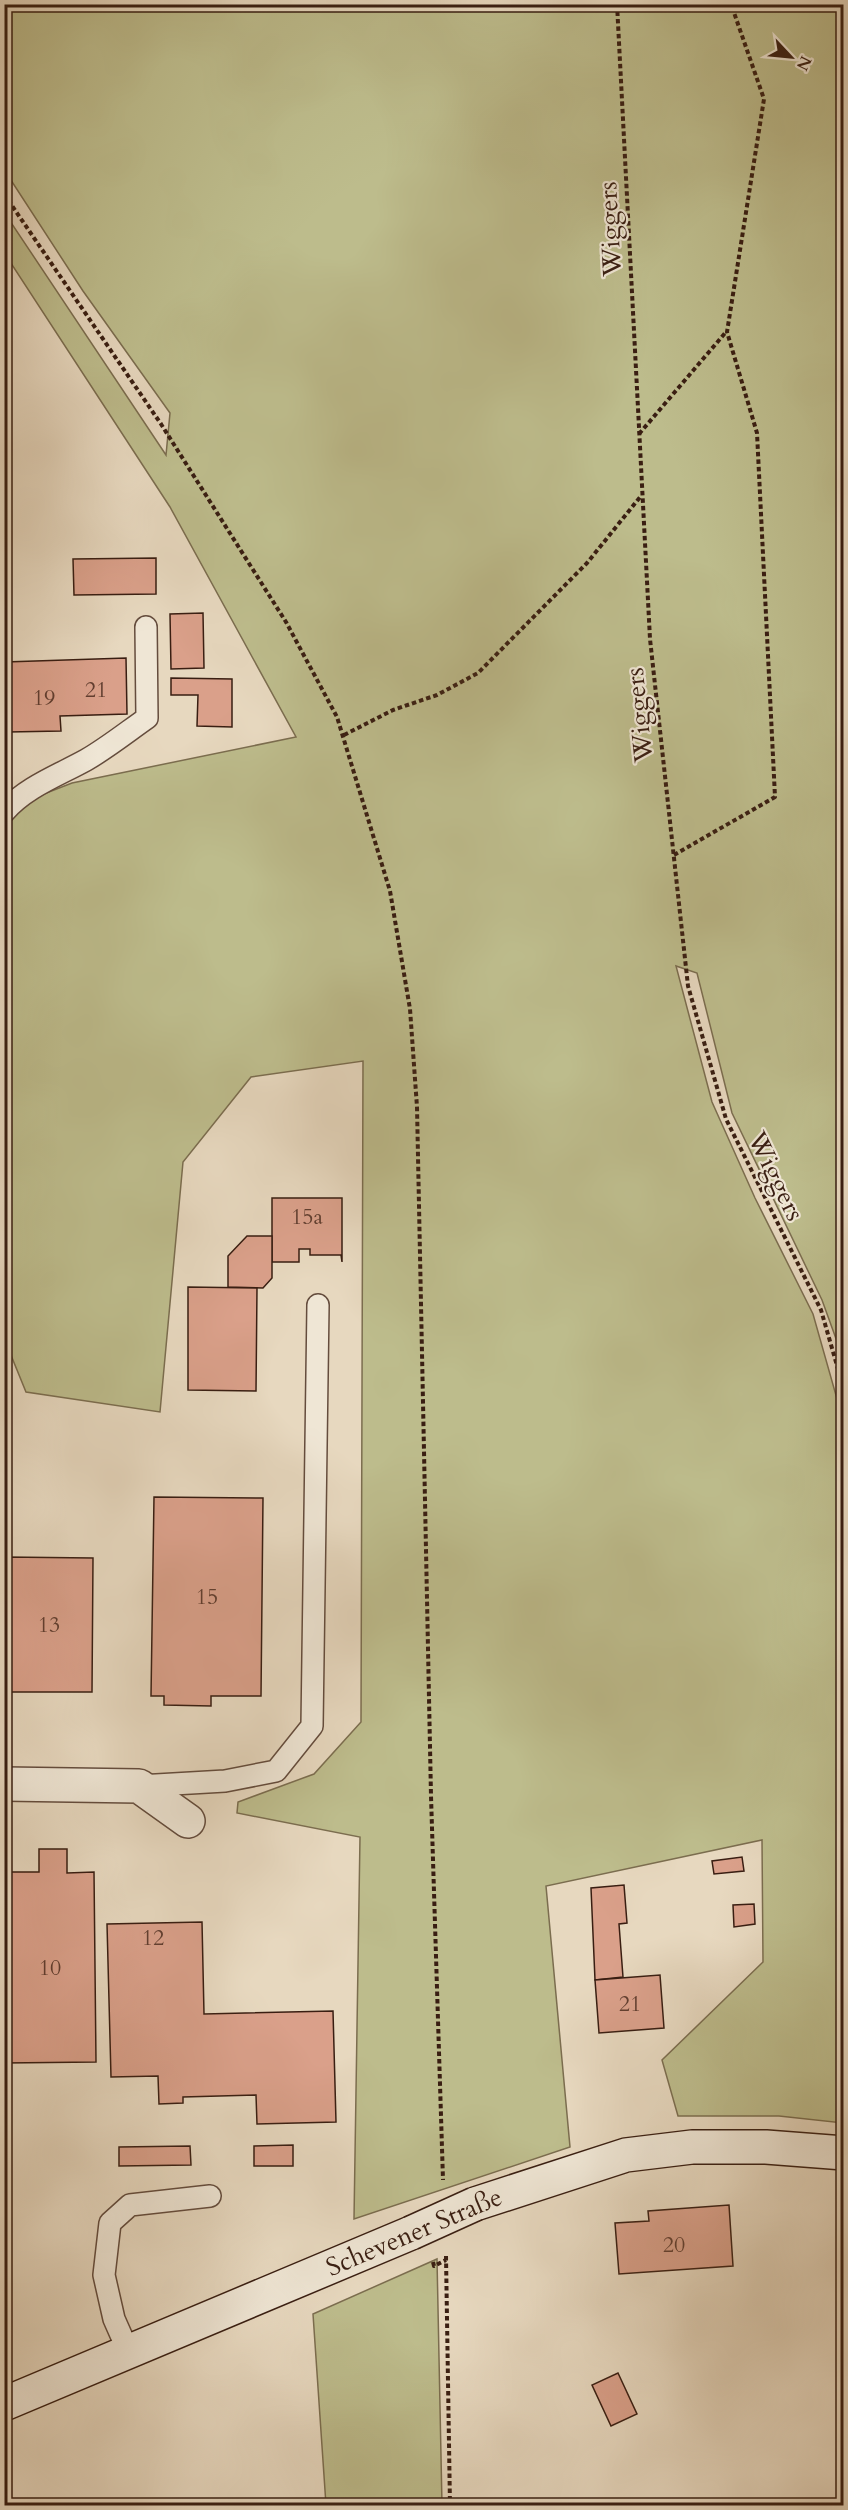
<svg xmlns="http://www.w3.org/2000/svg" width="848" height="2510" font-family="Cardo,serif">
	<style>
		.green { fill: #bdbc8c; stroke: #7b6d4f; stroke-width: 1.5 }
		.building { fill: #daa08a; stroke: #391e12; stroke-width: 1.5 }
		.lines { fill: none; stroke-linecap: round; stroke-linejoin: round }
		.service-casing { stroke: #644c3d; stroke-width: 24 }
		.minor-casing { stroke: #644c3d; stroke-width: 36 }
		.secondary-casing { stroke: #391e12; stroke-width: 36 }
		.path { stroke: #391e12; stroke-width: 4; stroke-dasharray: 4.5 3; stroke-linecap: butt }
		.service { stroke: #efe6d5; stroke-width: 21 }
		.minor { stroke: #efe6d5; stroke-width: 33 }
		.secondary { stroke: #efe6d5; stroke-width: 33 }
		.secondary-bridge-casing { stroke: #391e12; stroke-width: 36; stroke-linecap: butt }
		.secondary-bridge { stroke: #efe6d5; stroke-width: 33 }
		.labels { text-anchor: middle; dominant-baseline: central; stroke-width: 4.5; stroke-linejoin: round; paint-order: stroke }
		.number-label { font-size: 22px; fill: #613e30 }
		.street-label { font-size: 26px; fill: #391e12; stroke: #efe6d5 }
	</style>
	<rect width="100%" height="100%" fill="#e7d8bf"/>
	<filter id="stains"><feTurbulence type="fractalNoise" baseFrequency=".00333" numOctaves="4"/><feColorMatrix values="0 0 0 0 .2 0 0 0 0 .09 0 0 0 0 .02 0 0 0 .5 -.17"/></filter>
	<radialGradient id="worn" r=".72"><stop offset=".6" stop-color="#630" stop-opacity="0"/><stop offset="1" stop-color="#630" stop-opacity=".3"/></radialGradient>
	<g class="green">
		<path d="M5,5H843V1358L822,1300L732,1113L697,973L676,966L712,1102L755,1198L813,1314L843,1420V2123L779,2116H678L662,2060L763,1962L762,1840L546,1886L570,2147L354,2219L360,1837L237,1813L238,1802L314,1774L361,1722L363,1061L251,1077L183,1162L160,1412L26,1392L4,1338L5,809L72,783L296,737L170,507L5,254L4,212L166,455L170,413L83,291L5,171Z"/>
		<path d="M437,2259L442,2505H326L313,2314Z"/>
	</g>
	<g class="building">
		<path d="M156,558V594L74,595L73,559Z"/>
		<path d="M203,613L204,668L171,669L170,614Z"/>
		<path d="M126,658L127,714L60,716L61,731L8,732L5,662Z"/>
		<path d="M171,678L232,679V727L197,726L198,695H171Z"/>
		<path d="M272,1198H342V1262L341,1255H310V1249H299V1262H272Z"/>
		<path d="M247,1236H272V1278L263,1288L228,1287V1256Z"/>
		<path d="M188,1287L257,1288L256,1391L188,1390Z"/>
		<path d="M154,1497L263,1498L261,1696H211V1706L164,1705V1696H151Z"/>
		<path d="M4,1557L93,1558L92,1692H4Z"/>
		<path d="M39,1849H67V1873L94,1872L96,2062L4,2063V1872H39Z"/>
		<path d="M742,1857L744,1871L714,1874L712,1861Z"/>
		<path d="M624,1885L627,1923L619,1924L623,1977L595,1980L591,1888Z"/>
		<path d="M754,1904L755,1924L734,1927L733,1905Z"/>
		<path d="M202,1922L204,2014L333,2011L336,2122L257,2124L256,2095L183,2097V2103L159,2104L158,2076L111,2077L107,1924Z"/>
		<path d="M660,1975L664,2028L599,2033L595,1980Z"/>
		<path d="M293,2145V2166H254V2146Z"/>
		<path d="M190,2146L191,2165L119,2166V2147Z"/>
		<path d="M729,2205L733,2266L619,2274L615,2223L649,2221L648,2211Z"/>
		<path d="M618,2373L637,2414L611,2426L592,2385Z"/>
	</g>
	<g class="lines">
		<defs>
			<g id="service">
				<path d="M4,812C26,787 57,776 86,760C107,748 127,732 147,718L146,627"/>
				<path d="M139,1786L225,1781L276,1771L312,1726L318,1305"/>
				<path d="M129,2353L114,2319L104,2275L110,2223L130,2205L210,2196"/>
			</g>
			<path id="minor" d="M4,1784L139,1786L188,1821"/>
			<g id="secondary">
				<path d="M475,2204L626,2155L692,2147H766L844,2153"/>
				<path d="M4,2404L411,2233"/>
			</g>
		</defs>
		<use href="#service" class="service-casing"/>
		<use href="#minor" class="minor-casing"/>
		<use href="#secondary" class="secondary-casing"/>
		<g class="path">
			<path d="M617,4L650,639L688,986L726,1119L821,1310L844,1390"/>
			<path d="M4,194L161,424L286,622L337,717L390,891L410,1009L417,1107L431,1796L443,2180"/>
			<path d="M639,434L726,332"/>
			<path d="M344,735L393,710L437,695L478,673L587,563L641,496"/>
			<path d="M674,855L775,797L757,433L727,332L764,99L731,4"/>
			<path d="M446,2256L450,2506"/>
			<path d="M433,2262L434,2266L446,2260"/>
		</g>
		<use href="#service" class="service"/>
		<use href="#minor" class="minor"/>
		<use href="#secondary" class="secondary"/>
		<defs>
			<path id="secondary-bridge" d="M411,2233L475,2204"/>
		</defs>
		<use href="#secondary-bridge" class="secondary-bridge-casing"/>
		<use href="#secondary-bridge" class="secondary-bridge"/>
	</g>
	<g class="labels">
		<g class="number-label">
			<text x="96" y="690">21</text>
			<text x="44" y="698">19</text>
			<text x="307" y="1217">15a</text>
			<text x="207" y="1597">15</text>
			<text x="49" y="1625">13</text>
			<text x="153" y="1938">12</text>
			<text x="50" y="1968">10</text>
			<text x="630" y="2004">21</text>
			<text x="674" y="2245">20</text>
		</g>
		<g class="street-label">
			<text transform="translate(610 229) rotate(-93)">Wiggers</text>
			<text transform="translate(639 715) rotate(-96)">Wiggers</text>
			<text transform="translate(776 1176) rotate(64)">Wiggers</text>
			<text transform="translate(414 2232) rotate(-23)">Schevener Straße</text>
		</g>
	</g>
	<rect width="848" height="2510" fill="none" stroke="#e7d8bf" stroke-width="24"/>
	<rect x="6" y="6" width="836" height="2498" fill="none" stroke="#391e12" stroke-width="3"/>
	<rect x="12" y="12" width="824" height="2486" fill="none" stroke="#391e12" stroke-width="1.5"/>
	<g transform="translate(791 57) rotate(116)" stroke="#efe6d5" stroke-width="4.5" paint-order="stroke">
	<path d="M0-4.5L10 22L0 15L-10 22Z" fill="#391e12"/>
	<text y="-9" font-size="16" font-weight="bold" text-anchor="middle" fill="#391e12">N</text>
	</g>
	<rect width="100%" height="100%" filter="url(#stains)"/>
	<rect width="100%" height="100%" fill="url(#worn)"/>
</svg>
